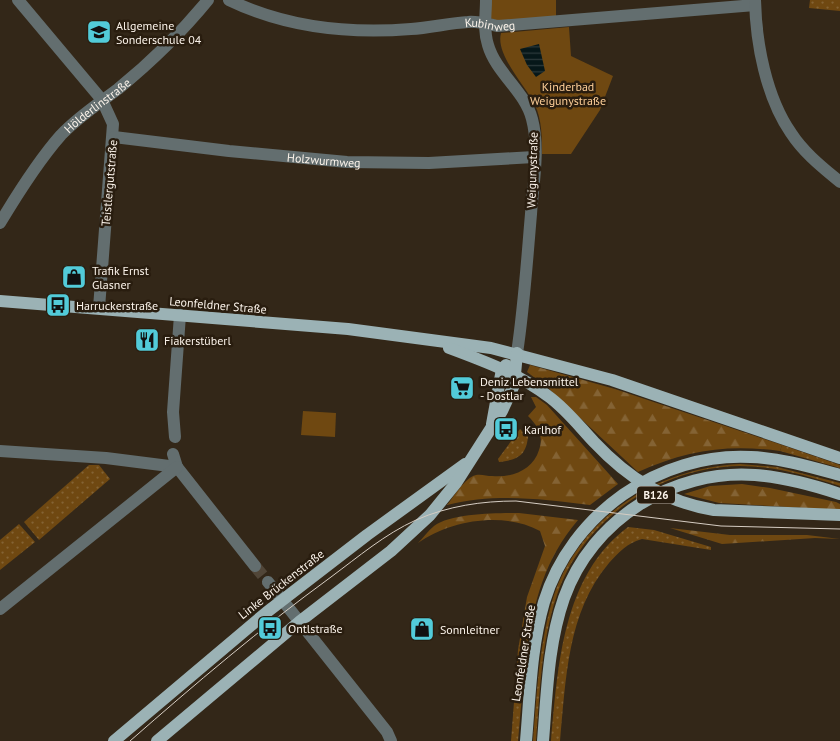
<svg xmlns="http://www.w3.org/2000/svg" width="840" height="741" font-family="'PT Sans',sans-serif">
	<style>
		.grass { fill: url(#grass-dots) }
		.forest { fill: url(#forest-firs) }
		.park { fill: #6f4811 }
		.water { fill: url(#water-rules) }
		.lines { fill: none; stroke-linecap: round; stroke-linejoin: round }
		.minor-tunnel { stroke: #514638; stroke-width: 12; stroke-dasharray: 12 6; stroke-linecap: butt }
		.minor { stroke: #636e6f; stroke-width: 12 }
		.major { stroke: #9bb2b5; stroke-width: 12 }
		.tram { stroke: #d6cdc3; stroke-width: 1 }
		.labels { text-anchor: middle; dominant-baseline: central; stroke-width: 5; stroke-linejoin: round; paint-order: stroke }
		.shield { fill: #291d0f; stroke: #bcb3a8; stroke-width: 1 }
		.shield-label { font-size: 11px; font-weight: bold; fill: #fbf3ea }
		.street-label { font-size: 12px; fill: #fbf3ea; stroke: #291d0f }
		.poi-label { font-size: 12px; fill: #fbf3ea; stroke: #291d0f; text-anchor: start }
		.park-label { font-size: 12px; fill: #fecf99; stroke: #291d0f }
	</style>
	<defs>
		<pattern id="grass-dots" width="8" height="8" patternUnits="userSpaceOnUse" patternTransform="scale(1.25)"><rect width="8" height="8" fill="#6f4811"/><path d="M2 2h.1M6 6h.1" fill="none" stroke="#846334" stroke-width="1.8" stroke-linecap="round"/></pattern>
		<pattern id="forest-firs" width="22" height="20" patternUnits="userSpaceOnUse" patternTransform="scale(1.25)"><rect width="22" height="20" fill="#6f4811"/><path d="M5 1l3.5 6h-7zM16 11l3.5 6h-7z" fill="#846334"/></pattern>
		<pattern id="water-rules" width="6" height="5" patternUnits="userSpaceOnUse" patternTransform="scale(1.25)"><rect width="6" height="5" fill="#061719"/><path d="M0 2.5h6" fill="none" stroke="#2b393b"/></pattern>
	</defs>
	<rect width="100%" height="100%" fill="#332718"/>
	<g class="grass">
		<path d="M810,0H840V11L809,8Z"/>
		<path d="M520,429L528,437C526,456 517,460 499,462L498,459Z"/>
		<path d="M782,445L840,465V468L780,451Z"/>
		<path d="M740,464L777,467L840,483V486C808,476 774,466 740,466C660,467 583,519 557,595C541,642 540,692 536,741H533C537,693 539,642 554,595C582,515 658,468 740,464Z"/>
		<path d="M89,465H99L110,479L39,540L24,522Z"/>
		<path d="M19,524L35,542L0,570V540Z"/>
		<path d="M628,527L654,530L711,547V550L642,539C627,543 619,552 609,563C567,612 566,680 560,741H551C558,667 562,576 628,527Z"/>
		<path d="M518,650H526L518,741H511Z"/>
	</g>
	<g class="forest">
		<path d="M530,365L615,389L782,445L780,451C727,444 687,450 638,472L547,387L527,372Z"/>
		<path d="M531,397H536L547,405L618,484L590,505C541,499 495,493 447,505C454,496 463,481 473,476C479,473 486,476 492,476C512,478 533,470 539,450C544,436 538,426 528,416L536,407Z"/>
		<path d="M742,484L770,488L836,502L840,504V510L719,503L684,494L710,486Z"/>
		<path d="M519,513L578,520C544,560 535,600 526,650H518L527,597L545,546L540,531C504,511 450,520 418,543C423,538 428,531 434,526C451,513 498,513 519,513Z"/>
		<path d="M670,528L730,535H807L840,539L815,538L722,544Z"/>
	</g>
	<g class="park">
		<path d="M490,0H556V16L500,22L490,18Z"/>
		<path d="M569,27L571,56L613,76L600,110L571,154H542C542,138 542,120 535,105C526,86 495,55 501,33Z"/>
		<path d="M303,411L336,413L335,437L301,435Z"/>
	</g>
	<path class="water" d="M539,44L545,71L536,77L527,65L520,49Z"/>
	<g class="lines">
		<path class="minor-tunnel" d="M255,566L268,582"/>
		<g class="minor">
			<path d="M18,0L102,100L113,124L99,308"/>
			<path id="s1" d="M229,0C285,27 349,34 411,29C430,28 449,23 468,22C477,21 488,24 498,26L755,5"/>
			<path d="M486,0C486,15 483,30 488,45C496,73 525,91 532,119C540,149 533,184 531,214C527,260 524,307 517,353"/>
			<path d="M755,0C756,43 766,97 791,133C804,153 822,167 840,182"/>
			<path id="s2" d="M114,137L229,151L347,162L429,163L534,157"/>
			<path id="s3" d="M0,223C18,193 38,161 61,135C78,117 98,104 118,89C151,62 181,33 208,0"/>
			<path d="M175,437L173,412L180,315"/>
			<path d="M0,451L106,458L177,467"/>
			<path d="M173,454L177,467L255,566"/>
			<path d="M268,582L387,732L391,741"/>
			<path d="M0,609L177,467"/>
		</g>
		<g class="major">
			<path d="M0,301L348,329L491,348L612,380L840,458"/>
			<path d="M449,348C484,361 519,374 548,396C566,409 579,426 594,442C628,478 665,502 714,510L840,515"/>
			<path d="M492,424L502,369L506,365"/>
			<path d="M114,741L267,612L367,535L465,464"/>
			<path d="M157,741L299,622L391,551L430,515L456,483L502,411L514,385L517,353"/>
			<path d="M526,741C530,695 531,647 544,602C571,514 659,452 751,457C781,458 811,467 840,475"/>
			<path d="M543,741C547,693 548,644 564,598C592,519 673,469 755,475C783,477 813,485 840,494"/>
		</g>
		<path class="tram" d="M130,741C195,684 261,628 331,577C358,557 385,534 416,520C448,506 482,501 516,501L721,526L840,529"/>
	</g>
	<defs>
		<symbol id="school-square" viewBox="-11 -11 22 22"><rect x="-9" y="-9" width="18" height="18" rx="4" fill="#52cbd9" stroke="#291d0f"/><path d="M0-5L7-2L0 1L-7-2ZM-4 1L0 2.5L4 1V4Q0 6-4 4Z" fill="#111"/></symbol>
		<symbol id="shop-square" viewBox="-11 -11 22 22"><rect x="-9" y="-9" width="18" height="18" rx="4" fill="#52cbd9" stroke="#291d0f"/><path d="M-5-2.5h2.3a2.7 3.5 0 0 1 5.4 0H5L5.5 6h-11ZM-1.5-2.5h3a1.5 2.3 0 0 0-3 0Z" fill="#111"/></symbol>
		<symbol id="bus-square" viewBox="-11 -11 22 22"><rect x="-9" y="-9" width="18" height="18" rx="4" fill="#52cbd9" stroke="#291d0f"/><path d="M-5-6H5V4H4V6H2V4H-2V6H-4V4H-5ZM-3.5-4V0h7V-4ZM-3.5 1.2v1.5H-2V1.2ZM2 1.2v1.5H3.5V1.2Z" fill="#111"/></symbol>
		<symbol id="restaurant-square" viewBox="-11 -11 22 22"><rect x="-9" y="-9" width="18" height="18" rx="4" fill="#52cbd9" stroke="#291d0f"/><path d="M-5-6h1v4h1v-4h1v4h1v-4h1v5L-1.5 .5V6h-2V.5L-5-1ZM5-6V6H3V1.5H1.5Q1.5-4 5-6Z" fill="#111"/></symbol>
		<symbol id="supermarket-square" viewBox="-11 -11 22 22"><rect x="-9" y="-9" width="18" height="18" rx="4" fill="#52cbd9" stroke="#291d0f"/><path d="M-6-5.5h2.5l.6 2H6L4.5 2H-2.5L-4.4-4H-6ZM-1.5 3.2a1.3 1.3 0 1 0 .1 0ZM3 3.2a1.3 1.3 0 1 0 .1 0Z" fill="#111"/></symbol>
	</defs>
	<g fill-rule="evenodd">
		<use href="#school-square" x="85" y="18" width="28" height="28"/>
		<use href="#shop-square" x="60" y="263" width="28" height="28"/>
		<use href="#bus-square" x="44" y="291" width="28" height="28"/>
		<use href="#restaurant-square" x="133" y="326" width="28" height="28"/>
		<use href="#supermarket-square" x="448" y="374" width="28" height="28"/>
		<use href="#bus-square" x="492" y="415" width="28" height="28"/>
		<use href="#bus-square" x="256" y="614" width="28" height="28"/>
		<use href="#shop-square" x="408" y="615" width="28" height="28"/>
	</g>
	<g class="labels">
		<rect class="shield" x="637" y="486.5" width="38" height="17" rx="4"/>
		<g class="shield-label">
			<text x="656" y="495">B126</text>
		</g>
		<g class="street-label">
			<text stroke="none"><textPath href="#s1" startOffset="266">Kubinweg</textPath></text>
			<text stroke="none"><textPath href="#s3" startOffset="154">Hölderlinstraße</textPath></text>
			<text stroke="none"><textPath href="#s2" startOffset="211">Holzwurmweg</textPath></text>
			<text transform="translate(532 170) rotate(-88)">Weigunystraße</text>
			<text transform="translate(109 183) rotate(-85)">Teistlergutstraße</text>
			<text transform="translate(218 305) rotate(5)">Leonfeldner Straße</text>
			<text transform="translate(281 584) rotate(-38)">Linke Brückenstraße</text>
			<text transform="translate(523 653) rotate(-81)">Leonfeldner Straße</text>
		</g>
		<g class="poi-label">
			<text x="116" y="25">Allgemeine<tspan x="116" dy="14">Sonderschule 04</tspan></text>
			<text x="92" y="270">Trafik Ernst<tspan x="92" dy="14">Glasner</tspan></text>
			<text x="76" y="305">Harruckerstraße</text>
			<text x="164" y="340">Fiakerstüberl</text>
			<text x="480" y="381">Deniz Lebensmittel<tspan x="480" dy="14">- Dostlar</tspan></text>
			<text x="524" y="429">Karlhof</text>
			<text x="288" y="628">Ontlstraße</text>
			<text x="440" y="629">Sonnleitner</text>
		</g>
		<g class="park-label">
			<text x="568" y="86">Kinderbad<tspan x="568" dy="14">Weigunystraße</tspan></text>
		</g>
	</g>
</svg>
